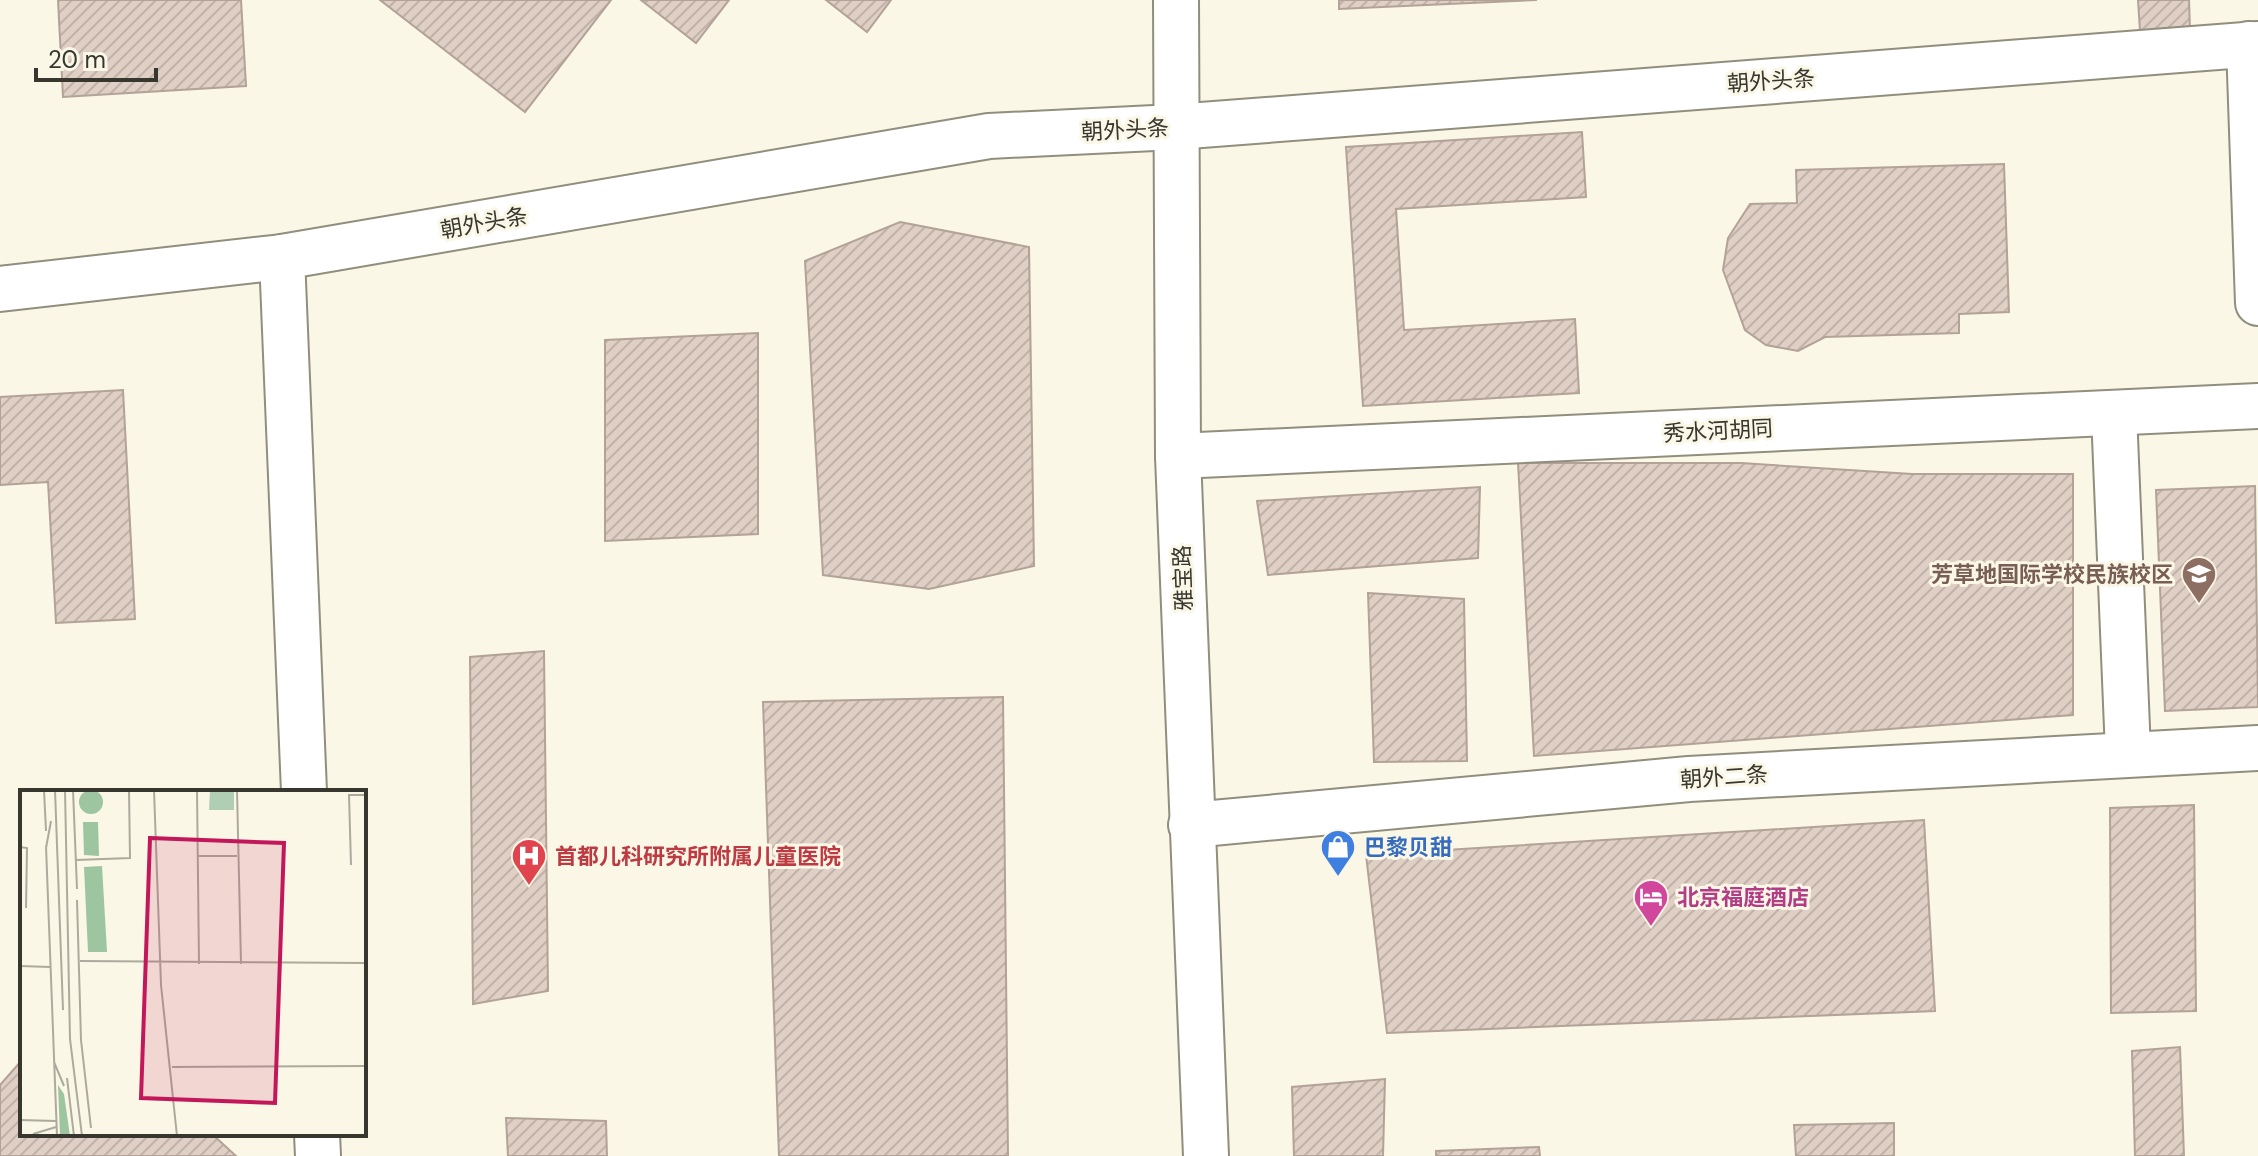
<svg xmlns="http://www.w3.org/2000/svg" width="2258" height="1156" font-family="'DM Sans','Noto Sans SC',sans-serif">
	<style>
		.building { fill: url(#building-hatch); stroke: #b2a298; stroke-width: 2 }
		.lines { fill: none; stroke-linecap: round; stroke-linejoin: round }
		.minor-casing { stroke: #918e7e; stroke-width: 48 }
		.minor { stroke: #fff; stroke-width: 44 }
		.labels { text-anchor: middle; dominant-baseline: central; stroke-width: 6; stroke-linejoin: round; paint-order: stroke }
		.street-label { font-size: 22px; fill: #37362f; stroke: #faf7e6 }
		.education-label { font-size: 22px; font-weight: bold; fill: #785e54; stroke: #faf7e6; text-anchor: end }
		.shop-label { font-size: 22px; font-weight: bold; fill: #366cbe; stroke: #faf7e6; text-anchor: start }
		.health-label { font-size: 22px; font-weight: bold; fill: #be3a42; stroke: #faf7e6; text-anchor: start }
		.hotel-label { font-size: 22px; font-weight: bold; fill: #b23c85; stroke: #faf7e6; text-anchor: start }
		.inset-road { fill: none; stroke: #acaa9d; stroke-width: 2 }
		.view { fill: #c2185b; fill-opacity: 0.15; stroke: #c2185b; stroke-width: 4 }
		.inset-edge { fill: none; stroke: #37362f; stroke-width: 4 }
	</style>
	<defs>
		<pattern id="building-hatch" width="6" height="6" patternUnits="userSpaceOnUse" patternTransform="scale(2)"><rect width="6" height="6" fill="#dfcfc5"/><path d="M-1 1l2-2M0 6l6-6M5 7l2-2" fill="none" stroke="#c0b2aa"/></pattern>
	</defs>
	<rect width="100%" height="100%" fill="#faf7e6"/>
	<g class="building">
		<path d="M58,0H241L246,86L63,97Z"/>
		<path d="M380,0H611L525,112Z"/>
		<path d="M641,0H729L696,43Z"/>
		<path d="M826,0H891L867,32Z"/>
		<path d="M1339,0H1537L1339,9Z"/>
		<path d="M2138,0H2189L2190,29L2140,31Z"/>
		<path d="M1582,132L1586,197L1396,209L1404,330L1575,319L1579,393L1363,406L1346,147Z"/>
		<path d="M2004,164L2009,312L1959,314V333L1825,337L1798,351L1766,345L1745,330L1723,270L1728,238L1750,204L1797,203L1796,170Z"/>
		<path d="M900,222L1029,247L1034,566L929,589L823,575L805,261Z"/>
		<path d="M758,333V534L605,541V340Z"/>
		<path d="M123,390L135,619L56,623L48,482L0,485V397Z"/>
		<path d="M1518,463H1741L1912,474H2073V715L1534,756Z"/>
		<path d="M2255,486L2258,707L2165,711L2156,490Z"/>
		<path d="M1480,487L1478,558L1268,575L1257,501Z"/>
		<path d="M1368,593L1464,599L1467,761L1374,762Z"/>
		<path d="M544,651L548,991L473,1004L470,657Z"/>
		<path d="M1003,697L1008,1156H779L763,702Z"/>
		<path d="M2194,805L2196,1011L2111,1013L2110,808Z"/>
		<path d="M1924,820L1935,1011L1387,1033L1366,855Z"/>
		<path d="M2180,1047L2184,1156H2135L2132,1051Z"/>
		<path d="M22,1060V1134H212L236,1156H0V1085Z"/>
		<path d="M1385,1079L1383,1156H1294L1292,1087Z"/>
		<path d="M506,1118L606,1121L607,1156H508Z"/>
		<path d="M1894,1123V1156H1796L1794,1125Z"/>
		<path d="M1539,1147L1540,1156H1436V1151Z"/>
	</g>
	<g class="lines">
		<defs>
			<g id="minor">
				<path d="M1176,0L1178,456L1206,1156"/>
				<path d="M2249,44L2258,303"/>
				<path d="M282,257L304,792"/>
				<path d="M0,289L282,257L989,136L1175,127L2258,44"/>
				<path d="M2114,413L2128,752"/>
				<path d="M1178,456L2258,406"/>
				<path d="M1191,825L1689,779L2258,748"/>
				<path d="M317,1134L318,1156"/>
			</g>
		</defs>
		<use href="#minor" class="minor-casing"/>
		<use href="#minor" class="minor"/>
	</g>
	<defs>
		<symbol id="school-pin" viewBox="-11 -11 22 30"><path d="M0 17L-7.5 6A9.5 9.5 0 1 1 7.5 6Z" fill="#8d6e63" stroke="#faf7e6"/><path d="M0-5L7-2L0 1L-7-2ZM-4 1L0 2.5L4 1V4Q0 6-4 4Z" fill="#fff"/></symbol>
		<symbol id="shop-pin" viewBox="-11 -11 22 30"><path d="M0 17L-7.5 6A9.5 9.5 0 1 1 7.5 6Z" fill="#3f7fe0" stroke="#faf7e6"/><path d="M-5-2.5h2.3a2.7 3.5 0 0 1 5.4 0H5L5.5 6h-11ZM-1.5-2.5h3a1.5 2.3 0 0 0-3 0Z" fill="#fff"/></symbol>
		<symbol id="hospital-pin" viewBox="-11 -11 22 30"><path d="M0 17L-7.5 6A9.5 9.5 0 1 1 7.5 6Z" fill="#e0444e" stroke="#faf7e6"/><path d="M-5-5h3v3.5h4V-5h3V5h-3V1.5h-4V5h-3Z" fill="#fff"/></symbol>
		<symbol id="hotel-pin" viewBox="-11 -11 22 30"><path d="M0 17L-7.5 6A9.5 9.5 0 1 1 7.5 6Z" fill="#d1479c" stroke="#faf7e6"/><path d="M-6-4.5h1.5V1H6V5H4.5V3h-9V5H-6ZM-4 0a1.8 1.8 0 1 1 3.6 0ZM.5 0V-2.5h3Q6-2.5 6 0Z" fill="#fff"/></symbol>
	</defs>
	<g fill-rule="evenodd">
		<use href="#school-pin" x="2179" y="554" width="40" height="54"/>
		<use href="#shop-pin" x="1318" y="827" width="40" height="54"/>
		<use href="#hospital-pin" x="509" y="836" width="40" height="54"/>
		<use href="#hotel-pin" x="1631" y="877" width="40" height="54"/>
	</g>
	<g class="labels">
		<g class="street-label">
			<text transform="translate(1771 81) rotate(-4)">朝外头条</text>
			<text transform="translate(1125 130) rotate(-3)">朝外头条</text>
			<text transform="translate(484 223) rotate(-10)">朝外头条</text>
			<text transform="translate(1718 431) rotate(-3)">秀水河胡同</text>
			<text transform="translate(1183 578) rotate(-92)">雅宝路</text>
			<text transform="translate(1724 777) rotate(-4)">朝外二条</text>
		</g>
		<g class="education-label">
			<text x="2173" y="574">芳草地国际学校民族校区</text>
		</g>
		<g class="shop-label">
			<text x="1364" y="847">巴黎贝甜</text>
		</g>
		<g class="health-label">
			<text x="555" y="856">首都儿科研究所附属儿童医院</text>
		</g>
		<g class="hotel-label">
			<text x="1677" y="897">北京福庭酒店</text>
		</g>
	</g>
	<g transform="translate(20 790)">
		<rect width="346" height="346" fill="#faf7e6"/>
		<path d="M59 12a12 12 0 1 1 24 0a12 12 0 1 1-24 0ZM63,32H78L79,66L64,65ZM82,76L87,162H68L64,77ZM38,295L44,304L50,346H40Z" fill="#9cc5a0"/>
		<path d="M190,0H214V20H189Z" fill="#b0ceb3"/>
		<path class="inset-road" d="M24,0L26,41M35,0L43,220M45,0L50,249L62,346M53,0L57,99M134,0L141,195L157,346M177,0L179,174M217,0L221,174M136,49H177M26,56L37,346M0,57L7,58L6,118M26,58L31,31M177,66H217M56,70L110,68L109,0M331,75L329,5H346M57,110L61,250L71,338M60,171L346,173M0,176L30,177M34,272L44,296M152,277L346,276M47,288L54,346M0,330L36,331M13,344L36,337"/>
		<path class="view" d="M130,48L264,53L255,313L121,308Z"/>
		<rect width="346" height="346" class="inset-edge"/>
	</g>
	<path d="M36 68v12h120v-12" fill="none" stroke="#37362f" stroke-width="4"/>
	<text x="48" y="68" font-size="24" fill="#37362f" stroke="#faf7e6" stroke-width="6" paint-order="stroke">20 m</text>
</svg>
